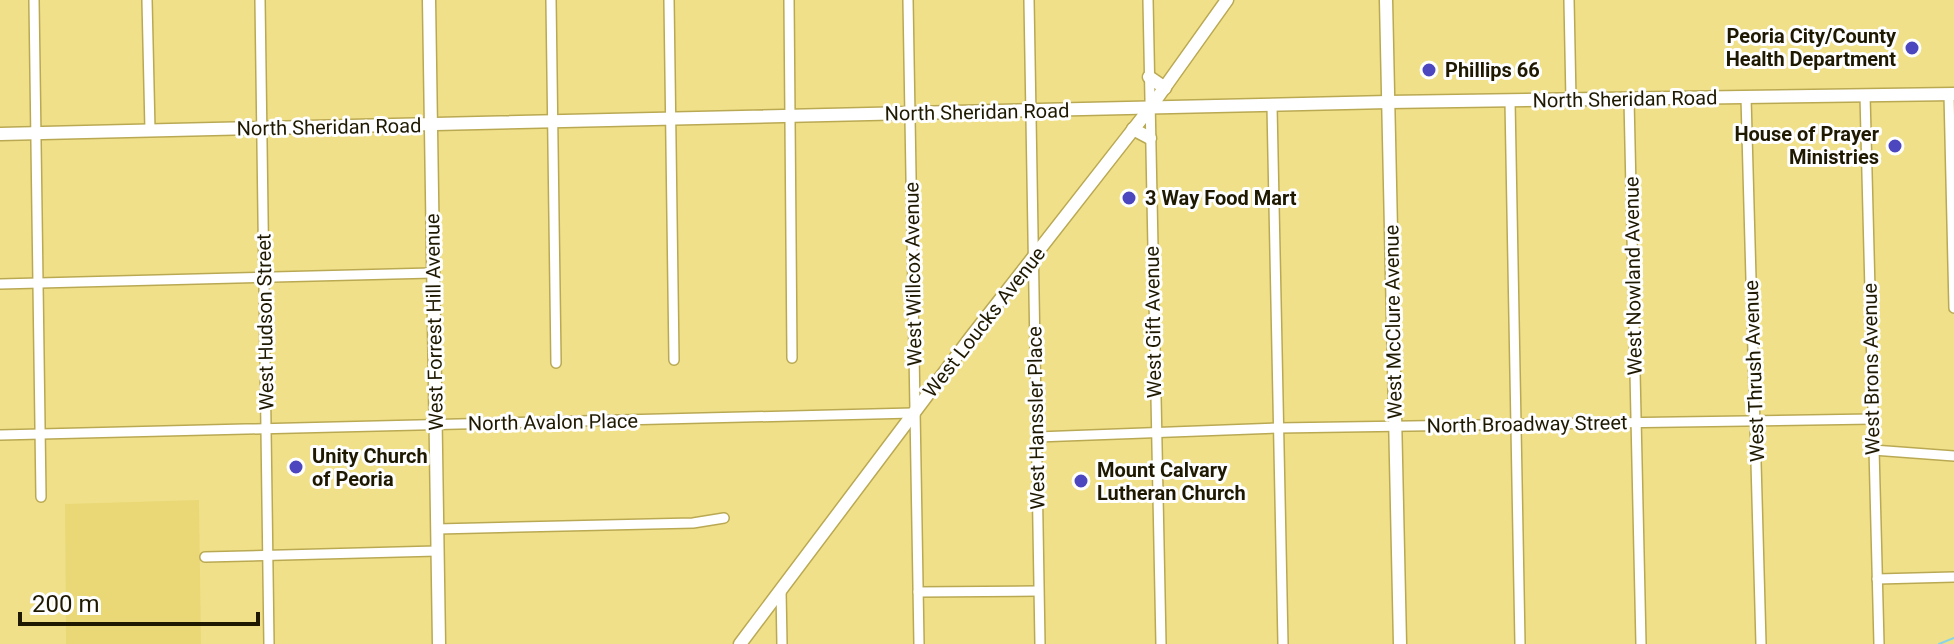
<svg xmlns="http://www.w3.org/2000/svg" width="1954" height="644" font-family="Roboto,sans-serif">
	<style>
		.built { fill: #ead877 }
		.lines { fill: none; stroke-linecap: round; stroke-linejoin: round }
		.stream { stroke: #89d4ea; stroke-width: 2 }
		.street-casing { stroke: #baa953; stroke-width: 12 }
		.secondary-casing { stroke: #baa953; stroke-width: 15 }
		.street { stroke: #fff; stroke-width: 9 }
		.secondary { stroke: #fff; stroke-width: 12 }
		.poi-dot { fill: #4c47be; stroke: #fff; stroke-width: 3 }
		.labels { text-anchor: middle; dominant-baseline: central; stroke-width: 6; stroke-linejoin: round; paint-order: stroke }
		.poi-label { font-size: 20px; font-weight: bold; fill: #1e1900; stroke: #fff; text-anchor: start }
		.street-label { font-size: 20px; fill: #1e1900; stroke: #fff }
	</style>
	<rect width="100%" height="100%" fill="#f0e089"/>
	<path class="built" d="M199,500L201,644H66L65,504Z"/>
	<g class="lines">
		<path class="stream" d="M1939,644L1954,638"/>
		<defs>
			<g id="street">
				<path d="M34,0L41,497"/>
				<path d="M147,0L150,130"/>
				<path d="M260,0L269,644"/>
				<path d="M551,0L556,363"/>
				<path d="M669,0L674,360"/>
				<path d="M789,0L792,358"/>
				<path d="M908,0L919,644"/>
				<path d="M1029,0L1040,644"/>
				<path d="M1148,0L1161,644"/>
				<path d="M1569,0L1571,100"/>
				<path d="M1949,94L1954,308"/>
				<path d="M1865,95L1879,644"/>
				<path d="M1746,97L1761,644"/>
				<path d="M1629,99L1641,644"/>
				<path d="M1510,101L1520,644"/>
				<path d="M1272,106L1283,644"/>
				<path d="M0,284L432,273"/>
				<path d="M0,435L913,413"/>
				<path d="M1037,437L1278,428L1873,419"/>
				<path d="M1873,450L1954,456"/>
				<path d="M437,529L693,523L724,518"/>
				<path d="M205,557L437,551"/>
				<path d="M1877,579L1954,577"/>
				<path d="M781,590L782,644"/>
				<path d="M918,592L1038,591"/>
			</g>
			<g id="secondary">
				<path d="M429,0L439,644"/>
				<path d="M1386,0L1400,644"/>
				<path d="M1149,77L1165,88"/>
				<path d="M1133,129L1150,138"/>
				<path d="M0,134L1388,102L1954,94"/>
				<path d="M740,644L971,337L1150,108L1227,0"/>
			</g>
		</defs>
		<use href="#street" class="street-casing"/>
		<use href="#secondary" class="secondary-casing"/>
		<use href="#street" class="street"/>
		<use href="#secondary" class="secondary"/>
	</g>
	<g class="poi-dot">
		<circle cx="1912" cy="48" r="8"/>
		<circle cx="1429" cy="70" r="8"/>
		<circle cx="1895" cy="146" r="8"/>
		<circle cx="1129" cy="198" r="8"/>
		<circle cx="296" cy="467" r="8"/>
		<circle cx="1081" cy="481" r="8"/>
	</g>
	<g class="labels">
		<g class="poi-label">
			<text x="1896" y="36" text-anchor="end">Peoria City/County<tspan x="1896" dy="23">Health Department</tspan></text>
			<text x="1445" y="70">Phillips 66</text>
			<text x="1879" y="134" text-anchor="end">House of Prayer<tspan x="1879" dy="23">Ministries</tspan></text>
			<text x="1145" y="198">3 Way Food Mart</text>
			<text x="312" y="456">Unity Church<tspan x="312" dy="23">of Peoria</tspan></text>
			<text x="1097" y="470">Mount Calvary<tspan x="1097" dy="23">Lutheran Church</tspan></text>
		</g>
		<g class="street-label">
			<text transform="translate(1625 99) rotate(-1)">North Sheridan Road</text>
			<text transform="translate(977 112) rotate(-1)">North Sheridan Road</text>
			<text transform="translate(329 127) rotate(-1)">North Sheridan Road</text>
			<text transform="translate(913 274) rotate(-91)">West Willcox Avenue</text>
			<text transform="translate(1633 276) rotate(-91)">West Nowland Avenue</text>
			<text transform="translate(265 322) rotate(-91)">West Hudson Street</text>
			<text transform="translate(434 322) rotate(-91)">West Forrest Hill Avenue</text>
			<text transform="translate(984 322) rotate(-52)">West Loucks Avenue</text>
			<text transform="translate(1153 322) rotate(-91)">West Gift Avenue</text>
			<text transform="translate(1393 322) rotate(-91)">West McClure Avenue</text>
			<text transform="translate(1871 369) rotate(-91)">West Brons Avenue</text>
			<text transform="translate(1754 371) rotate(-92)">West Thrush Avenue</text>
			<text transform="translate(1036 418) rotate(-91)">West Hanssler Place</text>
			<text transform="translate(553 422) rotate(-1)">North Avalon Place</text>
			<text transform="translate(1527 424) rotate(-1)">North Broadway Street</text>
		</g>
	</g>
	<path d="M20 612v12h238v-12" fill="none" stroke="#1e1900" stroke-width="4"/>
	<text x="32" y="612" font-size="24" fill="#1e1900" stroke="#ffffff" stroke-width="6" paint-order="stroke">200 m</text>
</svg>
